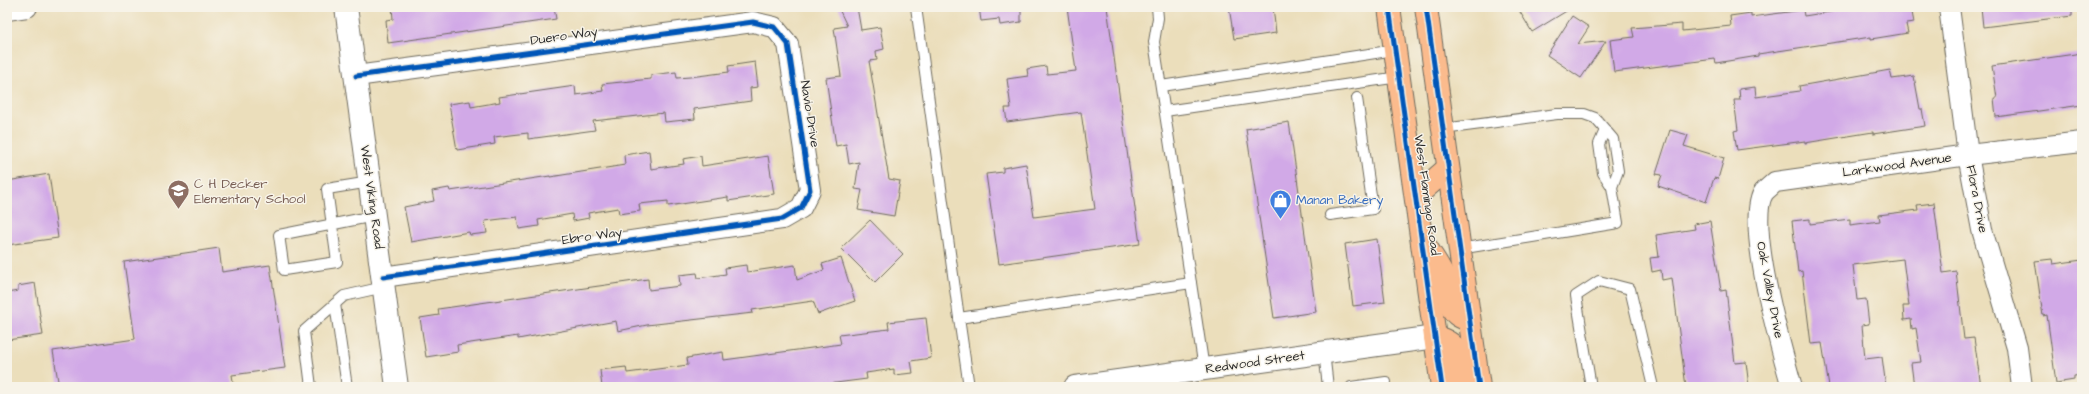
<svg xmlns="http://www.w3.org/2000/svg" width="2089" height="394" font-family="'Architects Daughter',sans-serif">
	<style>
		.building { fill: #d1a9e7 }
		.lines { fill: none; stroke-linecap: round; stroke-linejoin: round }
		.service-casing { stroke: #6e6a5d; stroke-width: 12 }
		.minor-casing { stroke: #6e6a5d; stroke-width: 22 }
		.tertiary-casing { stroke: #6e6a5d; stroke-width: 24 }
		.primary-casing { stroke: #6e6a5d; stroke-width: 24 }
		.service { stroke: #fff; stroke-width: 10 }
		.minor { stroke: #fff; stroke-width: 20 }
		.tertiary { stroke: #fff; stroke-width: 22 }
		.primary { stroke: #fbbb8d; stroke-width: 22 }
		.cycleway-casing { stroke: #f7f3e8; stroke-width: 8 }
		.cycleway { stroke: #0057b8; stroke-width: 5 }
		.labels { text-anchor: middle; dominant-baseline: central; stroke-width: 3; stroke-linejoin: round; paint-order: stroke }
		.street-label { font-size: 13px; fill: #2b2b2b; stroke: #f7f3e8 }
		.education-label { font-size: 13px; fill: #785e54; stroke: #f7f3e8; text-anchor: start }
		.shop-label { font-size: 13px; fill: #366cbe; stroke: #f7f3e8; text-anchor: start }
	</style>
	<rect width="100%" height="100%" fill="#f7f3e8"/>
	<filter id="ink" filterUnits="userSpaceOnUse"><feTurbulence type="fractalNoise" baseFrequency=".025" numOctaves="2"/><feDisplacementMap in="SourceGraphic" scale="8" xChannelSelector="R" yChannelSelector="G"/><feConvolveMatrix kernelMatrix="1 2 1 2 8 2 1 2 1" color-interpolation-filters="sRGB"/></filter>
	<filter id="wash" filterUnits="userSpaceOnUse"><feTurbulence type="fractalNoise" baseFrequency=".012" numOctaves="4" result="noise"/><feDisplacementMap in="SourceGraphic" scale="16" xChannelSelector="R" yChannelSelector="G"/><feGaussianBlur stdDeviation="0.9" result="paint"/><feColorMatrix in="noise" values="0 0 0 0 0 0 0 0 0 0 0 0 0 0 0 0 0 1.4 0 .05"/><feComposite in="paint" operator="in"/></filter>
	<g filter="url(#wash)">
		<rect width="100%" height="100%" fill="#ebdebb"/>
		<g id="blocks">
			<g class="building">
				<path d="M392,7H554L556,19L388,43L386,20L393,19Z"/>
				<path d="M838,7H857L861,30L880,27L884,49L876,51L877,60L869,61L889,179L900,181L894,216L858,210L862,190L855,189L859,162L849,164L846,144L836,146L826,78L841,76L834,28L847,26Z"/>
				<path d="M979,7H1021V22L1000,25L999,19L981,21Z"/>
				<path d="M1067,7H1107L1140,244L999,264L986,174L1003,172V168L1026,164L1034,217L1095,209L1081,112L1007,122L1005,108H1011L1007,79L1028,76L1027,69L1046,66L1047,74L1076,71Z"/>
				<path d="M1229,7H1273L1276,33L1234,39Z"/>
				<path d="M1517,7H1573L1532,32Z"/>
				<path d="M1835,7H1911L1914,23L1906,24L1908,33L1871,39V37L1758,54V56L1716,63L1715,59L1614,72L1610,40L1634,37L1632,28L1682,24V31L1731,26L1730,16L1751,13V17L1803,10L1804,16L1836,11Z"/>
				<path d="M1981,7H2072V16L1983,27Z"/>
				<path d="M1572,16L1589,27L1578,44L1606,41L1581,78L1547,55Z"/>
				<path d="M2082,53V105L1996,117L1994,98H1997L1992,66Z"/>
				<path d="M755,62L758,87L750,88L751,101L694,109L695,119L665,122L664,113L593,121L595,130L528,139V133L494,137L495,144L457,150L449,104L470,101L471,107L500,102L499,97L575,86L576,95L603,91L602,84L651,79V75L676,72L677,78L690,77L729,72L728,66Z"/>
				<path d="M1890,70L1892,79L1914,76L1920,109H1922L1925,126L1873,134V132L1805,143V141L1737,150L1734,131L1738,130L1734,100H1740L1739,89L1755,87L1756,97L1800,91L1799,86Z"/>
				<path d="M1289,122L1316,312L1274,318L1246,129Z"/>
				<path d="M1670,130L1688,135L1684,146L1724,158L1718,179L1714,178L1706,202L1658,186L1662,175L1656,174Z"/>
				<path d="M649,151L651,169L684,164L683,159L701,156L702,166L768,156L774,194L728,201V197L668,206V201L639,204L640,211L619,214L618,208L588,213L589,218L573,221L572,214L538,220L539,226L519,229L517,217L485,221L487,233L470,235L469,232L411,242L404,207L434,201L432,191L449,188L450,191L550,176V177L625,165L624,155Z"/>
				<path d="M49,174L58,238L7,245V181Z"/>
				<path d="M1934,203L1943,273L1956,271L1964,339L1974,338L1981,387H1914L1911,363L1921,362L1916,328L1912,329L1911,319L1904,320L1903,306H1909L1903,259L1853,265L1857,300L1866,299L1869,324L1862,325L1865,359L1882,357L1886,387H1829L1822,343L1811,344L1802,271L1798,272L1792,221L1810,219V224L1850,219V225L1880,221L1879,215L1918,210L1917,205Z"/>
				<path d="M870,220L903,254L875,282L841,248Z"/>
				<path d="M1710,221L1721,291L1726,290L1735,363L1746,362L1749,387H1686L1672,278L1662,280L1661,270L1652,272L1650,258L1659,257L1656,235L1695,229L1694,224Z"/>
				<path d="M1377,239L1385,302L1353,306L1345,244Z"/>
				<path d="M219,248L222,272L270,265L285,368L232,375L234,387H59L53,351L135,339L124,262Z"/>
				<path d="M841,258L855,301L818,314L813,301L752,310L753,313L647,325L618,331L616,321L518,339V336L457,345L458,352L426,357L420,318L439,315L438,309L648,279L649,290L680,286L679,275L697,273L698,278L726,274L725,268L746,265L747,272L795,265L797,280L824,270L822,264Z"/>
				<path d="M2052,259L2053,264L2082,260V375L2074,376V380L2056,383L2047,315L2043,316L2035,261Z"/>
				<path d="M35,283L43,335L7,340V293L18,291V286Z"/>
				<path d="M926,318L931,358L911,361L913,373L894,375V369L866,373L867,379L820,385V387H602L600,370L626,367L627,373L688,365L687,358L723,352L724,360L841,344L839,335L889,329L888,322Z"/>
			</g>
		</g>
	</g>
	<g filter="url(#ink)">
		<use href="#blocks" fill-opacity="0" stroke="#6e6a5d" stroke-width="1"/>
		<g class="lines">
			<defs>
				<g id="service">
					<path d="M916,7L959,318"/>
					<path d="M1157,7L1158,18L1154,42L1191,283"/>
					<path d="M1161,86L1395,50"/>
					<path d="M1165,111L1399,77"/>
					<path d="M1443,129L1557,114H1584L1595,118L1613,139L1618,171L1612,187"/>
					<path d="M370,182L327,189L337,262L284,270L279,235L374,216"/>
					<path d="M1330,215L1373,209L1357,98"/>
					<path d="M1459,249L1618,223L1612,187L1603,173L1599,144L1605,130"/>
					<path d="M335,304L347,387"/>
					<path d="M1324,352L1328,387"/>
					<path d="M311,387L304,331L344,296L384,287"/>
					<path d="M969,387L959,318L1191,283L1204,369"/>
					<path d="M1351,387L1386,382"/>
					<path d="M1591,387L1576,296L1599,281L1630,289L1653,387"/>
				</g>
				<g id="minor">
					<path d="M1949,7L1968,155L1982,230L2017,348L2022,387"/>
					<path d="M7,10L27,7"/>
					<path d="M356,76L753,22L774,27L788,44L810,190L801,208L782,219L383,277"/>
					<path d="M1792,387C1782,352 1744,220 1764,192C1767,189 1772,185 1775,182L1968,155L2082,142"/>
				</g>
				<g id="tertiary">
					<path d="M346,7L397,387"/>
					<path d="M1075,387L1435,337"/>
				</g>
				<g id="primary">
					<path d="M1389,7L1442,387"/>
					<path d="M1426,7L1479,387"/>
					<path d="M1416,196L1448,168"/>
					<path d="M1427,248C1432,257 1441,268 1444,278C1449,294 1447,317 1469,319"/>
					<path d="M1435,337C1464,344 1459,361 1463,387"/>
				</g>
			</defs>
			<use href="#service" class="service-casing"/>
			<use href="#minor" class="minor-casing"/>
			<use href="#tertiary" class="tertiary-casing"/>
			<use href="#primary" class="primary-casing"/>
			<use href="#service" class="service"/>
			<use href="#minor" class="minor"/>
			<use href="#tertiary" class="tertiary"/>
			<use href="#primary" class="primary"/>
			<defs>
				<g id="cycleway">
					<path d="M1389,7L1442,387"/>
					<path d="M1426,7L1479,387"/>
					<path d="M356,76L753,22L774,27L788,44L810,190L801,208L782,219L383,277"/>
				</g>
			</defs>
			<use href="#cycleway" class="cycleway-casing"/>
			<use href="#cycleway" class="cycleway"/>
		</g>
	</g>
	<defs>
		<symbol id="school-pin" viewBox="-11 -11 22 30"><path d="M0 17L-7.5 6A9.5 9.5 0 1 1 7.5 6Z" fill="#8d6e63" stroke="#f7f3e8"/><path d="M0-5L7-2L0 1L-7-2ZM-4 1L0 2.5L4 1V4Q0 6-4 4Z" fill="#fff"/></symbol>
		<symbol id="shop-pin" viewBox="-11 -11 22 30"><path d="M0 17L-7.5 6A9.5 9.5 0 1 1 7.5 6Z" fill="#3f7fe0" stroke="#f7f3e8"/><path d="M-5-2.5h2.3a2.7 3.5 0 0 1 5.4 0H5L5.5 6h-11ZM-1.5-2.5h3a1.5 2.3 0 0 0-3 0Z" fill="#fff"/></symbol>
	</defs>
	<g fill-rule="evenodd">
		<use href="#school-pin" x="166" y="178" width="25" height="34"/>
		<use href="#shop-pin" x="1268" y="188" width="25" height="34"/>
	</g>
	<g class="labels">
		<g class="street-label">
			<text transform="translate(564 36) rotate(-8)">Duero Way</text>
			<text transform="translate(810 114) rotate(81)">Navio Drive</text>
			<text transform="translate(1897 165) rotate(-8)">Larkwood Avenue</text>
			<text transform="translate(1427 195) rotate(82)">West Flamingo Road</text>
			<text transform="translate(372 197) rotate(82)">West Viking Road</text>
			<text transform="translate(1977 199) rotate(79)">Flora Drive</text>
			<text transform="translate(592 236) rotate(-8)">Ebro Way</text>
			<text transform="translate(1770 290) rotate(79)">Oak Valley Drive</text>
			<text transform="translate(1255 362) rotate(-8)">Redwood Street</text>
		</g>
		<g class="education-label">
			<text x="194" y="184">C H Decker<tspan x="194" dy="15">Elementary School</tspan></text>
		</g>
		<g class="shop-label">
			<text x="1296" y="200">Manan Bakery</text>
		</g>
	</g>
	<rect width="2089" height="394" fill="none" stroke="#f7f3e8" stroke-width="24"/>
</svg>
